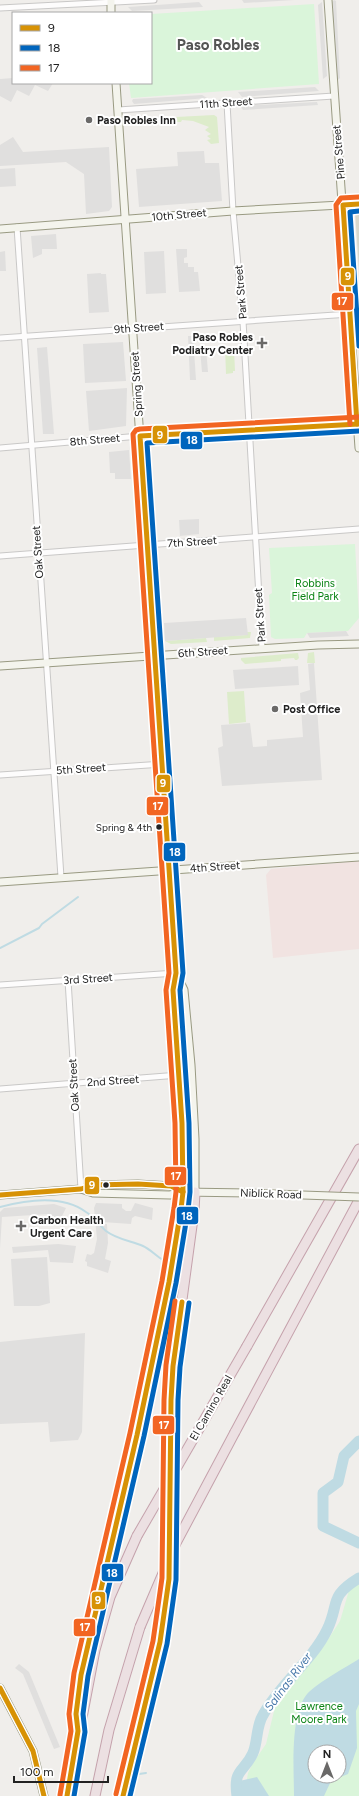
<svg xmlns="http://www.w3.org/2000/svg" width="359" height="1796" font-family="Figtree,sans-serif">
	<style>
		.commercial { fill: #f1e3e1 }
		.construction { fill: #d9d9cd }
		.grass { fill: #ddeccb }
		.park { fill: #daf5da; fill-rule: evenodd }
		.parking { fill: #e0dfde }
		.water { fill: #bfdbe3; fill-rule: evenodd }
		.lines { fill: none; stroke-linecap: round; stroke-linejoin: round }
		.stream { stroke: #bfdbe3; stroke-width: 2 }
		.river { stroke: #bfdbe3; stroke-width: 11 }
		.street-casing { stroke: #c9c8c7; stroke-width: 7 }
		.secondary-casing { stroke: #999a82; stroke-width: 9 }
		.highway-casing { stroke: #c5a2ac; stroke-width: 11 }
		.street { stroke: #fdfcfc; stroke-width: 5 }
		.secondary { stroke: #f4f4ed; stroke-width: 7 }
		.highway { stroke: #ece0e2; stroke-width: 9 }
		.secondary-bridge-casing { stroke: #999a82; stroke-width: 9; stroke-linecap: butt }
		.highway-bridge-casing { stroke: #c5a2ac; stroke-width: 11; stroke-linecap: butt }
		.secondary-bridge { stroke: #f4f4ed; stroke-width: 7 }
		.highway-bridge { stroke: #ece0e2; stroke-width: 9 }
		.bus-1-casing { stroke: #fff; stroke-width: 8 }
		.bus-2-casing { stroke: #fff; stroke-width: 8 }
		.bus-3-casing { stroke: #fff; stroke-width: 8 }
		.bus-1 { stroke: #d79205; stroke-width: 5 }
		.bus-2 { stroke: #0065bd; stroke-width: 5 }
		.bus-3 { stroke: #f26522; stroke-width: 5 }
		.poi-dot { fill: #6a6968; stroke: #fff; stroke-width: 1.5 }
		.bus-dot { fill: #222; stroke: #fff; stroke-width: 1.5 }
		.labels { text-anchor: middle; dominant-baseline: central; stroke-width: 4; stroke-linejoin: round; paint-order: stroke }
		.bus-label { font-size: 10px; fill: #222; stroke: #fff; text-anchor: end }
		.street-label { font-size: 11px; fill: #222; stroke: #fff }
		.poi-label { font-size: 11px; font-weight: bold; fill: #222; stroke: #fff; text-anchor: start }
		.park-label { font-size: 11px; fill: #0c8416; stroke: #fff }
		.water-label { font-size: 12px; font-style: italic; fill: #4a7aab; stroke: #fff }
		.district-label { font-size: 15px; font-weight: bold; fill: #555; stroke: #fff }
		.line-badge { stroke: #fff; stroke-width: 1.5 }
		.badge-label { font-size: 11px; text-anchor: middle; font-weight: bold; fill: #fff }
	</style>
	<rect width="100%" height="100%" fill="#f0eeeb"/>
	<path class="commercial" d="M359,861V949L273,958L266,875L271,869Z"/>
	<path class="construction" d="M355,212H359V270Z"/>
	<g class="grass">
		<path d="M214,115L217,117L219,143L211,144L207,140L211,139L207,136L211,134L205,130L209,127L193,121L182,120L181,122H177L176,117Z"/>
		<path d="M225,347H231L234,349L235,371H233V373L226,374Z"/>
		<path d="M247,632H251L250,638L214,641V637L247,635Z"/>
		<path d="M206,638L207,642L171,644L165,641Z"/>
		<path d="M314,652L315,663H307L308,653Z"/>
		<path d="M298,653L299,658L297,660H295L294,658L281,659V661L245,664L241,660V658Z"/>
		<path d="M244,691L246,722L229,724L227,692Z"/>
	</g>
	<g class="park">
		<path d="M314,4L319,84L131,98L129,83H151V14Z"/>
		<path d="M355,544L359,618L348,631L307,633L304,638L275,639L271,637L269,595L272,593L269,548Z"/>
		<path d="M359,1577V1796H244L248,1773L253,1763L266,1744L275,1707L289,1686L327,1641L340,1621L350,1587ZM315,1752H339V1776H315Z"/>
	</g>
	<g class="parking">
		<path d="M242,0H294L244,3Z"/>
		<path d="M334,0L336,1L340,78L337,81L332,2Z"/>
		<path d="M199,2L203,7L132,11L128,7Z"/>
		<path d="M322,2L327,76L323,79L318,5Z"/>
		<path d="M13,78V83H53L48,91L35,85L29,96L17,90L11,102L0,96V79Z"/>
		<path d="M315,87L319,91L242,97L238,92Z"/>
		<path d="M202,95L207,98L134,104L132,101L133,99Z"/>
		<path d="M317,102L318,105L243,110L240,106Z"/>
		<path d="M13,137L23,152L109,147L112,207L109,211L86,214L84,174L66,162L0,166V145Z"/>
		<path d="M204,151L205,163H219L222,201L139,207L136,169L178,166L177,152Z"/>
		<path d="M15,168L16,186L0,187V169Z"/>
		<path d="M56,234L57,249H42V254L33,258L31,236Z"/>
		<path d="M176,249H187V257L184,258V263H188V267H194V272H198L200,291L179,292Z"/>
		<path d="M5,251L6,271H0V252Z"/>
		<path d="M164,251L166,293L146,294L144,252Z"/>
		<path d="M101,273V274H106L109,312L89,313L87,274Z"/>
		<path d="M188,336H193L196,380H190Z"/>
		<path d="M123,342L126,381L85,383L83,344Z"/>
		<path d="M47,347L54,434H43L37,348Z"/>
		<path d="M206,348L208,372H202L200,349Z"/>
		<path d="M127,388L126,426L89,431L86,391Z"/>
		<path d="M129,450L131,479H115V473H110L109,452Z"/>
		<path d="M199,519V534L180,536L179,520Z"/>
		<path d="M246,618L248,635L165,641L164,623Z"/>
		<path d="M346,631L349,636L310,638L307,633Z"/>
		<path d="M314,663L322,780L222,786L218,748L223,746L221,725L250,723L253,747L267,746V740L303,737L300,693L310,690L308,664Z"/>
		<path d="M298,666L299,685L235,689L233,670Z"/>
		<path d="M96,1203L122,1204V1208L126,1211H131L135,1203L153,1208L152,1220L135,1216L132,1218L131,1224L102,1222L103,1224H107L108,1243L105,1259L111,1261L108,1273L87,1266V1262L85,1261L87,1254L91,1255L94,1253L97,1239L94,1208Z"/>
		<path d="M54,1204L66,1208L60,1220L49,1214L2,1217L0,1248V1212L4,1208Z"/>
		<path d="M58,1244L76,1246L73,1263L50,1262L48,1250L13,1253L12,1247Z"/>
		<path d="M47,1257L50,1303L39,1306H14L11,1259Z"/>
		<path d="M85,1333L82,1432L78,1440L50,1442L48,1422L0,1424V1342Z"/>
		<path d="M19,1664L29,1672L60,1747L54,1749L23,1674L15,1668Z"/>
	</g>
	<g class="water">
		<path d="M359,1659V1704L356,1711L357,1748L348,1774L331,1781L324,1796H294C294,1770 289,1709 310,1691C324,1679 343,1669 359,1659ZM315,1752H339V1776H315Z"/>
		<path d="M257,1777L269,1796H237L235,1782Z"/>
	</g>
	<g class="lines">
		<g class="stream">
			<path d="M0,948L39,928L42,924L78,897"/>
			<path d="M0,1207C26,1200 62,1194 86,1212C94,1217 99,1225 106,1231C116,1239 131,1241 143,1246C150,1249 156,1256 163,1260L160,1280L165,1284"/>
			<path d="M132,1775L146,1773"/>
		</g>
		<g class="river">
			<path d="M359,1441L344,1456L338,1482L323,1493V1526L359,1543"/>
			<path d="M237,1796C233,1768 244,1773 253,1753C258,1741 256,1726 263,1715C280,1684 312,1661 327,1630C340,1603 328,1597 359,1578"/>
		</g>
		<defs>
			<g id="street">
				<path d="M0,8L154,0"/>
				<path d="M227,103L233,211L243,321L262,648"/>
				<path d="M118,110L334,96"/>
				<path d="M17,227L61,877"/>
				<path d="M0,338L350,314"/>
				<path d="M0,448L140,436L357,424"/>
				<path d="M0,556L359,529"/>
				<path d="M0,775L163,764"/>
				<path d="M68,980L81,1189"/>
				<path d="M0,985L176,973"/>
				<path d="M0,1089L179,1075"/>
			</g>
			<g id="secondary">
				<path d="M111,0V13"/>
				<path d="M328,0L359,448"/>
				<path d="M116,83L176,973L173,990L182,1123L183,1192"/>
				<path d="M0,229L233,211L359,204"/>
				<path d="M0,666L318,645L359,644"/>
				<path d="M0,882L359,857"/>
				<path d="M176,973L184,990L191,1065L195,1139V1192"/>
				<path d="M81,1189L93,1193L170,1195L183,1192L249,1193"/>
				<path d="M0,1195L81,1189L93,1185L138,1184L171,1186L183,1192"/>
				<path d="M0,1688L33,1751L44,1796"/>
			</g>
			<g id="highway">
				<path d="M247,1346L359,1149"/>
				<path d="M235,1432L359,1200"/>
				<path d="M78,1731L76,1714L81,1675L151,1371L169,1282L183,1192"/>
				<path d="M67,1796L95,1650L110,1597L137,1536"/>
				<path d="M95,1796L109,1730L140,1627"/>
				<path d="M123,1796L160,1642L165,1609L169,1579V1422L173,1366L194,1211L195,1192"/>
			</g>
		</defs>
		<use href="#street" class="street-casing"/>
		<use href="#secondary" class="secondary-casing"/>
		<use href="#highway" class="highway-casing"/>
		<use href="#street" class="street"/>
		<use href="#secondary" class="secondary"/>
		<use href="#highway" class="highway"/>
		<defs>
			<path id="secondary-bridge" d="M249,1193L359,1197"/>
			<g id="highway-bridge">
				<path d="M137,1536L247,1346"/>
				<path d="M140,1627L176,1543L235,1432"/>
			</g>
		</defs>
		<use href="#secondary-bridge" class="secondary-bridge-casing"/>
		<use href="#highway-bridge" class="highway-bridge-casing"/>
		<use href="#secondary-bridge" class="secondary-bridge"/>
		<use href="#highway-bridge" class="highway-bridge"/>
		<defs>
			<g id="bus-1">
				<path d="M357,424L343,205L359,204"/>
				<path d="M0,1195L81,1189L93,1185L138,1184L171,1186L183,1192"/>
				<path d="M0,1688L33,1751L44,1796"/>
				<path d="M67,1796L78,1731L76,1714L81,1675L137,1435L169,1282L181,1209L183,1192L182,1123L173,990L176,973L140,436L359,424"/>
				<path d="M123,1796L160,1642L169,1579L171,1400L173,1366L182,1302"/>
			</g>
			<g id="bus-2">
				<path d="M359,211L350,212L359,346"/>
				<path d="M74,1796L85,1732L83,1714L88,1676L144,1436L176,1283L188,1210L190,1192L189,1123L180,990L183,973L147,443L359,431"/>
				<path d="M130,1796L167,1644L176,1580L178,1400L180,1367L189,1303"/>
			</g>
			<g id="bus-3">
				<path d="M350,424L336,205L341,198L359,197"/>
				<path d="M116,1794L153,1641L162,1578L164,1400L166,1365L175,1301"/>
				<path d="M60,1795L71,1731L69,1714L74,1673L130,1433L162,1281L174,1208L176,1192L175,1123L166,990L169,973L133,434L136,430L140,429L359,417"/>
			</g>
		</defs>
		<use href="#bus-1" class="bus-1-casing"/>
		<use href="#bus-2" class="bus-2-casing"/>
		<use href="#bus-3" class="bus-3-casing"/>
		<use href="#bus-1" class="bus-1"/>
		<use href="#bus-2" class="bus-2"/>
		<use href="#bus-3" class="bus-3"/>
	</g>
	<g class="poi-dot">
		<circle cx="89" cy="120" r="4"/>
		<path d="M260 337h4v4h4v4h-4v4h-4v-4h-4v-4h4z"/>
		<circle cx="275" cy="709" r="4"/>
		<path d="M19 1220h4v4h4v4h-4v4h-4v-4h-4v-4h4z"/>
	</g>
	<g class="bus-dot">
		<circle cx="159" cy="827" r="3.5"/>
		<circle cx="106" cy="1185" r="3.5"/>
	</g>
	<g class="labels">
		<g class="bus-label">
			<text x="152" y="827">Spring &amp; 4th</text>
		</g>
		<g class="street-label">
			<text transform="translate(226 103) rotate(-4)">11th Street</text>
			<text transform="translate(339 152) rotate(-95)">Pine Street</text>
			<text transform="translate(179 215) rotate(-5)">10th Street</text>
			<text transform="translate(241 292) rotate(-95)">Park Street</text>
			<text transform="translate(139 328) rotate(-4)">9th Street</text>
			<text transform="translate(137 384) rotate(-94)">Spring Street</text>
			<text transform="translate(95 440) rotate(-5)">8th Street</text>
			<text transform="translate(192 542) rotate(-4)">7th Street</text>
			<text transform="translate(38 552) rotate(-94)">Oak Street</text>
			<text transform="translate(260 615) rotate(-94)">Park Street</text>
			<text transform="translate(203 652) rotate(-4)">6th Street</text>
			<text transform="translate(81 769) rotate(-4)">5th Street</text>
			<text transform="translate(215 867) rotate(-4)">4th Street</text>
			<text transform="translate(88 979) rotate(-4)">3rd Street</text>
			<text transform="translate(113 1081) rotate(-4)">2nd Street</text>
			<text transform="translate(74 1085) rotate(-93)">Oak Street</text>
			<text transform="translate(271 1194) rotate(2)">Niblick Road</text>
			<text transform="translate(211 1408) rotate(-60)">El Camino Real</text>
		</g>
		<g class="poi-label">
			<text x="97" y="120">Paso Robles Inn</text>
			<text x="253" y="337" text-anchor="end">Paso Robles<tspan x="253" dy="13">Podiatry Center</tspan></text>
			<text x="283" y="709">Post Office</text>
			<text x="30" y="1220">Carbon Health<tspan x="30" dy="13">Urgent Care</tspan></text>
		</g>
		<g class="park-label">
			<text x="315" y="583">Robbins<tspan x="315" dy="13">Field Park</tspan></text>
			<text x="319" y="1706">Lawrence<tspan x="319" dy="13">Moore Park</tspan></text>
		</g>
		<g class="water-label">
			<text transform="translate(288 1682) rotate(-53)">Salinas River</text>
		</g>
		<g class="district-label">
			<text x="218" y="45">Paso Robles</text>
		</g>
	</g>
	<g class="line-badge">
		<rect x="340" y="267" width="15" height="19" rx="4" fill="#d79205"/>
		<rect x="331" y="292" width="23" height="19" rx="4" fill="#f26522"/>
		<rect x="152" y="425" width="16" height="19" rx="4" fill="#d79205"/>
		<rect x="180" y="431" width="23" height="19" rx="4" fill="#0065bd"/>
		<rect x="156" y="774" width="15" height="19" rx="4" fill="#d79205"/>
		<rect x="146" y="796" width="23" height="20" rx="4" fill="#f26522"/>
		<rect x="163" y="842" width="23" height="20" rx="4" fill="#0065bd"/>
		<rect x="164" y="1166" width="23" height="20" rx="4" fill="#f26522"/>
		<rect x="84" y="1176" width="16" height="19" rx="4" fill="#d79205"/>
		<rect x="176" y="1206" width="23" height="19" rx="4" fill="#0065bd"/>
		<rect x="152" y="1415" width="23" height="20" rx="4" fill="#f26522"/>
		<rect x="101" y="1563" width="23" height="19" rx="4" fill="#0065bd"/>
		<rect x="91" y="1591" width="15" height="19" rx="4" fill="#d79205"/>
		<rect x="73" y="1618" width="23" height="19" rx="4" fill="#f26522"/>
	</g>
	<g class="badge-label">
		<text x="348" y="280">9</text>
		<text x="342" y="305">17</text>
		<text x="160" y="439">9</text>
		<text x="192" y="444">18</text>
		<text x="163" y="787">9</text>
		<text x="158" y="810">17</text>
		<text x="175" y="856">18</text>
		<text x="176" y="1180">17</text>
		<text x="92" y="1189">9</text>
		<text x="187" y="1220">18</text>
		<text x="164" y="1429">17</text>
		<text x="112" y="1577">18</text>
		<text x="98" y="1604">9</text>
		<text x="85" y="1631">17</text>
	</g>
	<rect x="12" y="12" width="140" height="72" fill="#ffffff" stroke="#a7a7a7"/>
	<rect x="20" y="25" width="20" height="6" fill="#d79205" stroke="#a7a7a7"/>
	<text x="48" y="32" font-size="12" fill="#222222">9</text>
	<rect x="20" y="45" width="20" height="6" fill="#0065bd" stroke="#a7a7a7"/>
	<text x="48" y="52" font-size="12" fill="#222222">18</text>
	<rect x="20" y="65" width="20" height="6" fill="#f26522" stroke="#a7a7a7"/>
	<text x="48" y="72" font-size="12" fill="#222222">17</text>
	<g transform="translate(327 1764)"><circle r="19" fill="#ffffff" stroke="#a7a7a7"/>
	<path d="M0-3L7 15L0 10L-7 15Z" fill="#6a6968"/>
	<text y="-6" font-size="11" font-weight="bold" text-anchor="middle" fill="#222222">N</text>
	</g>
	<path d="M14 1776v6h94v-6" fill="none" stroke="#222222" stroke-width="2"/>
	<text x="20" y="1776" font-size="12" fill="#222222" stroke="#ffffff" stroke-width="3" paint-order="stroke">100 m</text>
</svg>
